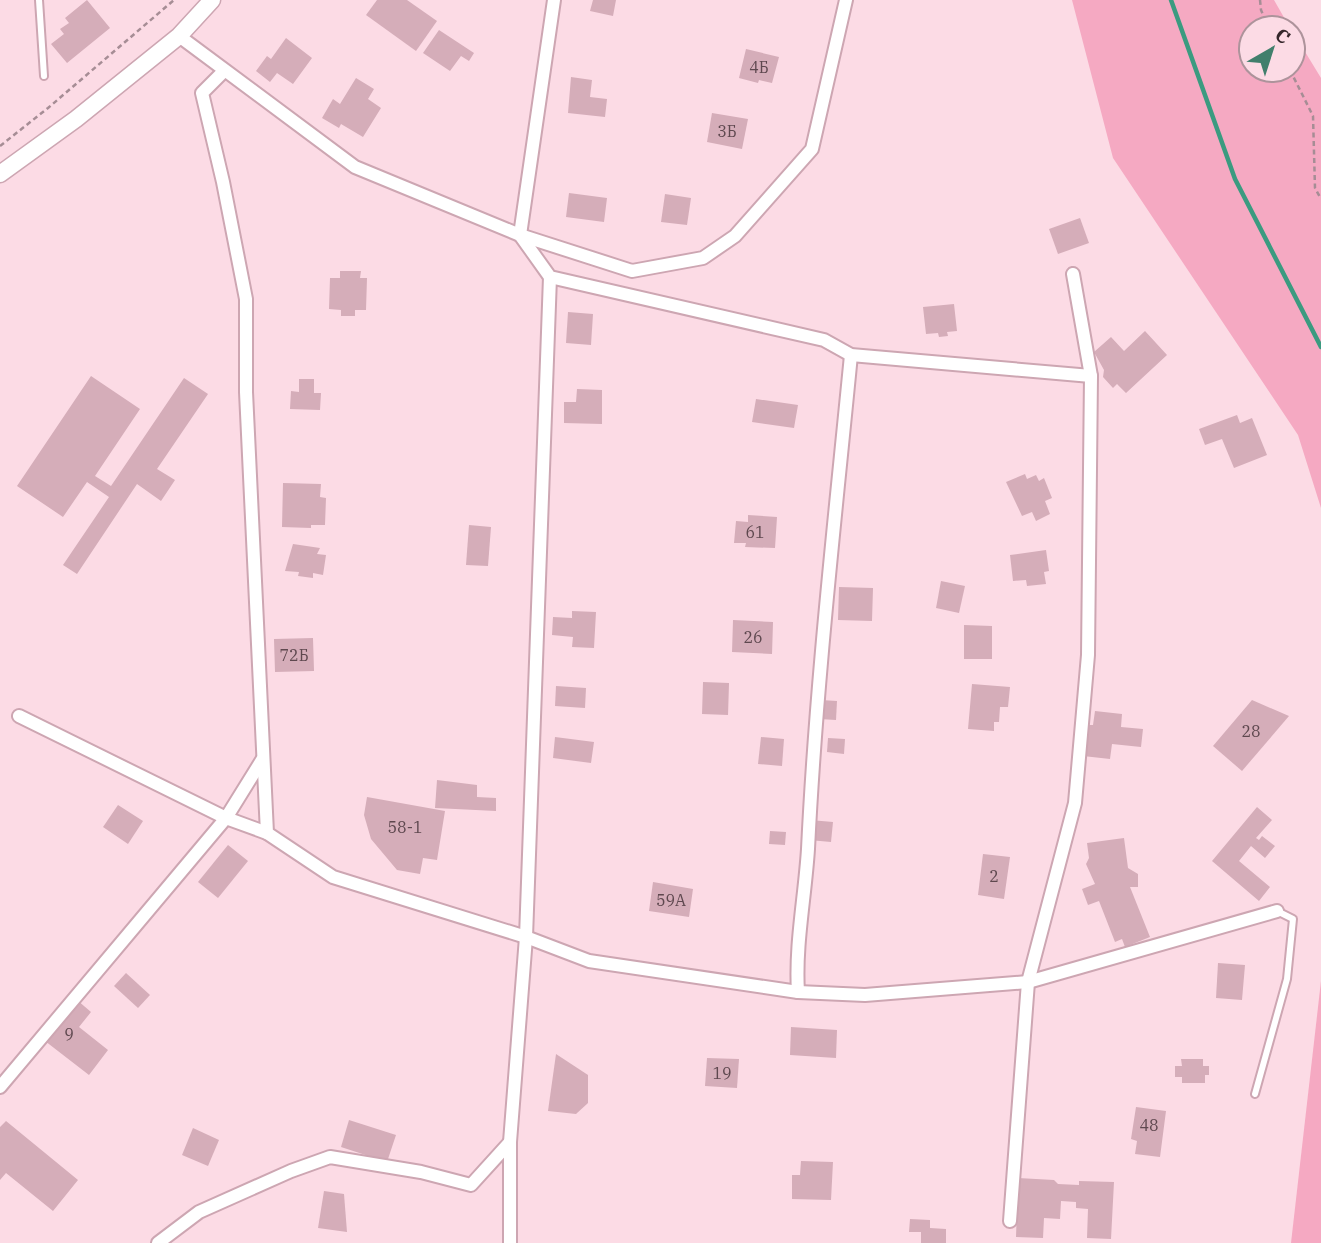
<svg xmlns="http://www.w3.org/2000/svg" width="1321" height="1243" font-family="'IBM Plex Serif',serif">
	<style>
		.green { fill: #f5a9c2 }
		.lines { fill: none; stroke-linecap: round; stroke-linejoin: round }
		.stream { stroke: #3b9b80; stroke-width: 4.5 }
		.building { fill: #d5adb9 }
		.service-casing { stroke: #cda6b2; stroke-width: 10 }
		.minor-casing { stroke: #cda6b2; stroke-width: 16 }
		.secondary-casing { stroke: #cda6b2; stroke-width: 19 }
		.path { stroke: #a68d95; stroke-width: 2.5; stroke-dasharray: 5 3.5; stroke-linecap: butt }
		.service { stroke: #fff; stroke-width: 6 }
		.minor { stroke: #fff; stroke-width: 12 }
		.secondary { stroke: #fff; stroke-width: 16 }
		.labels { text-anchor: middle; dominant-baseline: central; stroke-width: 5; stroke-linejoin: round; paint-order: stroke }
		.number-label { font-size: 16px; fill: #5e484f }
	</style>
	<rect width="100%" height="100%" fill="#fcdbe5"/>
	<g class="green">
		<path d="M1072,0H1274L1290,28H1251V70H1293V32L1321,78V508L1298,435L1113,158Z"/>
		<path d="M1321,981V1243H1291Z"/>
	</g>
	<g class="lines">
		<path class="stream" d="M1171,0L1235,179L1321,347"/>
	</g>
	<g class="building">
		<path d="M87,0L110,28L67,63L51,44L64,34L60,29L69,23L65,18Z"/>
		<path d="M377,0H407L437,21L416,51L366,15Z"/>
		<path d="M593,0H616L613,16L590,11Z"/>
		<path d="M439,30L474,53L469,61L461,56L450,71L423,53Z"/>
		<path d="M286,38L312,58L293,84L277,73L270,82L256,71L267,56L271,59Z"/>
		<path d="M746,49L779,57L772,83L759,80L758,83L739,78Z"/>
		<path d="M571,77L592,80L590,97L607,99L605,117L568,113Z"/>
		<path d="M356,78L374,89L368,99L381,108L363,137L341,124L339,128L322,118L333,99L340,104Z"/>
		<path d="M712,113L748,119L742,149L707,142Z"/>
		<path d="M569,193L607,198L604,222L566,217Z"/>
		<path d="M665,194L691,198L687,225L661,222Z"/>
		<path d="M1080,218L1089,243L1058,254L1049,229Z"/>
		<path d="M340,271H361L360,278H367L366,310H355V316H341V310L329,309L330,278H340Z"/>
		<path d="M954,304L957,331L947,332L948,336L939,337L938,333L926,334L923,307Z"/>
		<path d="M568,312L593,314L591,345L566,343Z"/>
		<path d="M1145,331L1167,355L1126,393L1117,384L1113,388L1103,377L1104,370L1094,352L1111,337L1124,351Z"/>
		<path d="M91,376L140,409L95,476L111,486L184,378L208,394L157,469L175,480L161,501L137,484L77,574L63,565L109,497L87,482L63,517L17,486Z"/>
		<path d="M299,379H314V393H321L320,410L290,409L291,391L299,392Z"/>
		<path d="M577,389L602,390V424L564,423V402H576Z"/>
		<path d="M756,399L798,405L794,428L752,422Z"/>
		<path d="M1237,415L1240,423L1252,418L1267,455L1234,468L1222,439L1205,445L1199,429Z"/>
		<path d="M1025,474L1027,479L1036,475L1039,481L1044,478L1052,498L1045,501L1050,514L1036,521L1032,512L1022,516L1006,482Z"/>
		<path d="M283,483L321,484L320,497L326,498L325,525H311V528L282,527Z"/>
		<path d="M748,515L777,517L775,548L745,547L746,543H734L736,521L748,522Z"/>
		<path d="M469,525L491,527L488,566L466,565Z"/>
		<path d="M293,544L320,548L317,554L326,555L323,575L313,573V578L298,576L299,572L285,571Z"/>
		<path d="M1046,550L1049,571L1044,572L1046,584L1027,586L1026,580L1013,581L1010,555Z"/>
		<path d="M941,581L965,586L959,613L936,608Z"/>
		<path d="M839,587L873,588L872,621L838,620Z"/>
		<path d="M572,611L596,612L594,648L572,647L573,637L552,635L553,617L572,618Z"/>
		<path d="M733,620L773,622L772,654L732,652Z"/>
		<path d="M964,625L992,626V659H964Z"/>
		<path d="M313,638L314,671L275,672L274,639Z"/>
		<path d="M703,682L729,683L728,715L702,714Z"/>
		<path d="M972,684L1010,687L1008,707H1000L999,722H994V731L968,729Z"/>
		<path d="M556,686L586,688L585,708L555,706Z"/>
		<path d="M821,700L837,701L836,720L819,719Z"/>
		<path d="M1252,700L1289,716L1242,771L1213,746Z"/>
		<path d="M1095,711L1122,714L1121,727L1143,729L1141,747L1112,744L1110,759L1083,756L1086,725H1093Z"/>
		<path d="M555,737L594,742L591,763L553,758Z"/>
		<path d="M761,737L784,739L782,766L758,764Z"/>
		<path d="M828,738L845,739L844,754L827,752Z"/>
		<path d="M437,780L477,785V797L496,798V811L435,808Z"/>
		<path d="M367,797L445,811L437,860L423,858L420,874L397,870L371,839L364,815Z"/>
		<path d="M118,805L143,821L128,844L103,827Z"/>
		<path d="M1257,807L1272,820L1256,838L1259,840L1262,836L1275,846L1265,858L1251,846L1239,861L1270,887L1259,901L1212,861Z"/>
		<path d="M810,820L833,822L831,842L809,840Z"/>
		<path d="M770,831L786,832L785,845L769,844Z"/>
		<path d="M1124,838L1128,868L1138,874V887H1130L1150,937L1125,947L1122,939L1115,942L1099,901L1088,905L1082,889L1095,884L1086,864L1089,858L1087,843Z"/>
		<path d="M228,845L248,861L218,898L198,882Z"/>
		<path d="M983,854L1010,857L1004,899L978,895Z"/>
		<path d="M653,882L693,889L689,917L649,911Z"/>
		<path d="M1218,963L1245,965L1242,1000L1216,998Z"/>
		<path d="M126,973L150,995L138,1008L114,986Z"/>
		<path d="M77,1000L91,1012L79,1027L108,1050L89,1075L45,1041Z"/>
		<path d="M791,1027L837,1030L836,1058L790,1055Z"/>
		<path d="M556,1054L588,1075V1103L576,1114L548,1111Z"/>
		<path d="M707,1058L739,1059L737,1088L705,1086Z"/>
		<path d="M1181,1059H1203V1066H1209V1075H1205V1083H1182V1077H1175V1066H1182Z"/>
		<path d="M1136,1107L1166,1111L1160,1157L1135,1154L1137,1141L1131,1139Z"/>
		<path d="M349,1120L396,1135L387,1162L341,1147Z"/>
		<path d="M6,1121L78,1180L53,1211L6,1173L0,1180V1127Z"/>
		<path d="M193,1128L219,1140L208,1166L182,1155Z"/>
		<path d="M801,1161L833,1162L831,1200L792,1199V1175H800Z"/>
		<path d="M1018,1178L1054,1180L1058,1184L1079,1185V1181L1114,1182L1111,1239L1087,1238L1088,1209L1076,1208V1202L1061,1201L1060,1219L1044,1218L1043,1238L1016,1237Z"/>
		<path d="M324,1191L344,1194L347,1232L318,1228Z"/>
		<path d="M910,1219L930,1220V1228L946,1229V1243H921V1232H909Z"/>
	</g>
	<g class="lines">
		<defs>
			<g id="service">
				<path d="M39,0L44,76"/>
				<path d="M1255,1094L1287,979L1293,919L1277,911"/>
			</g>
			<g id="minor">
				<path d="M554,0L520,235L550,277L824,340L851,355L1091,376"/>
				<path d="M179,36L355,167L520,235L632,271L703,258L735,236L812,149L846,0"/>
				<path d="M224,71L202,93L223,182L246,299V392L267,833L333,877L526,937L589,961L798,992L865,995L1028,982L1277,911"/>
				<path d="M19,716L226,818L267,833"/>
				<path d="M798,992C795,945 805,897 808,849C816,684 835,519 851,355"/>
				<path d="M0,1087L226,818L262,760"/>
				<path d="M1010,1221L1028,982L1075,803L1088,655L1091,376L1073,274"/>
				<path d="M158,1243L199,1212L291,1171L330,1157L421,1172L471,1185L510,1142"/>
				<path d="M510,1243V1142L526,937L550,277"/>
			</g>
			<path id="secondary" d="M0,174L76,119L179,36L212,0"/>
		</defs>
		<use href="#service" class="service-casing"/>
		<use href="#minor" class="minor-casing"/>
		<use href="#secondary" class="secondary-casing"/>
		<g class="path">
			<path d="M1260,0L1261,10L1269,28"/>
			<path d="M1290,70L1313,116L1315,188L1321,199"/>
			<path d="M0,146L48,108L174,0"/>
		</g>
		<use href="#service" class="service"/>
		<use href="#minor" class="minor"/>
		<use href="#secondary" class="secondary"/>
	</g>
	<g class="labels">
		<g class="number-label">
			<text x="759" y="67">4Б</text>
			<text x="727" y="131">3Б</text>
			<text x="755" y="532">61</text>
			<text x="753" y="637">26</text>
			<text x="294" y="655">72Б</text>
			<text x="1251" y="731">28</text>
			<text x="405" y="827">58-1</text>
			<text x="994" y="876">2</text>
			<text x="671" y="900">59А</text>
			<text x="69" y="1034">9</text>
			<text x="722" y="1073">19</text>
			<text x="1149" y="1125">48</text>
		</g>
	</g>
	<g transform="translate(1272 49) rotate(39)"><circle r="33" fill="#fcdbe5" stroke="#ad939b" stroke-width="2"/>
	<path d="M0-5L12 26L0 18L-12 26Z" fill="#417f6c"/>
	<text y="-10" font-size="19" font-weight="bold" text-anchor="middle" fill="#36272c">С</text>
	</g>
</svg>
